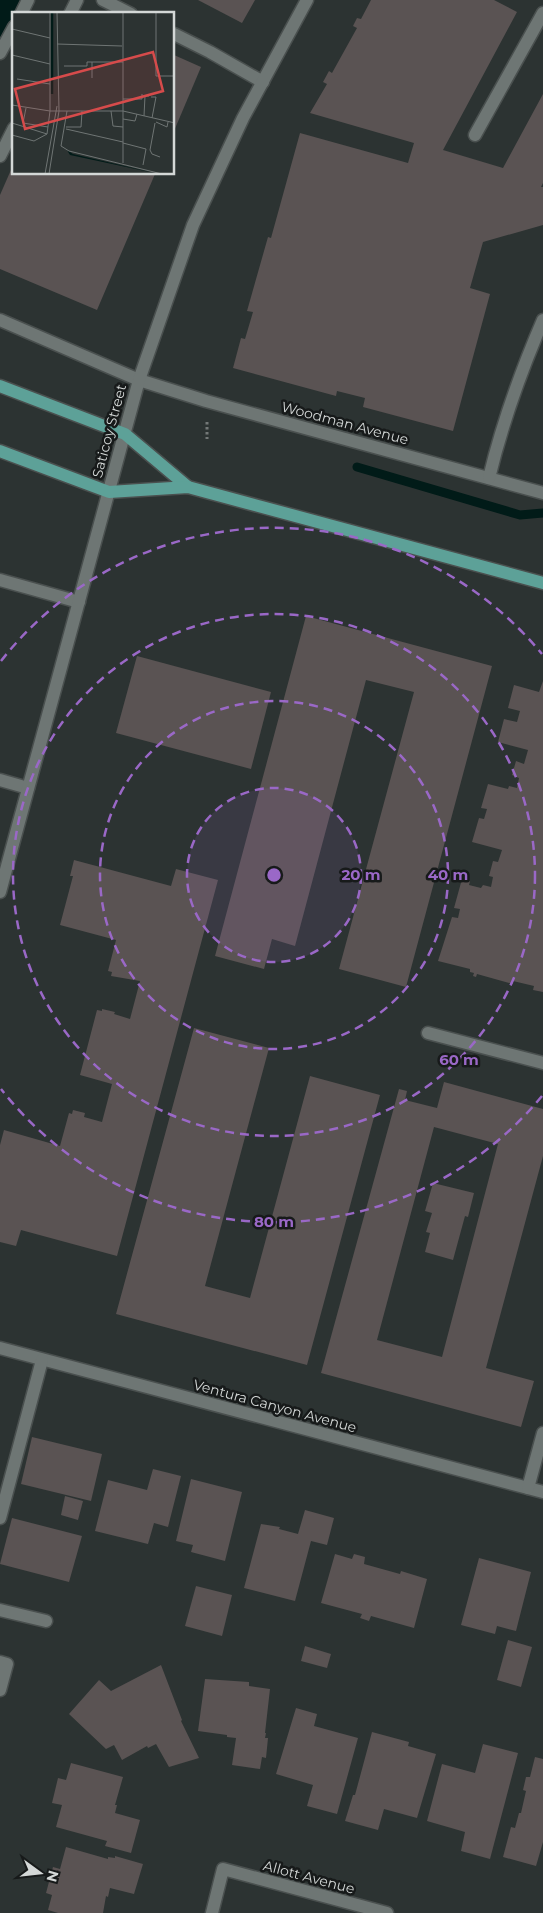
<svg xmlns="http://www.w3.org/2000/svg" width="543" height="1913" font-family="Montserrat,sans-serif">
	<style>
		.water { fill: #011b18 }
		.lines { fill: none; stroke-linecap: round; stroke-linejoin: round }
		.stream { stroke: #011b18; stroke-width: 9 }
		.building { fill: #5a5353; fill-rule: evenodd }
		.minor-casing { stroke: #4a504f; stroke-width: 15 }
		.major-casing { stroke: #4a504f; stroke-width: 15 }
		.path { stroke: #737877; stroke-width: 3; stroke-dasharray: 2.5 2.5; stroke-linecap: butt }
		.minor { stroke: #6e7674; stroke-width: 12 }
		.major { stroke: #5da198; stroke-width: 12 }
		.ring { fill: none; stroke: #9a68c7; stroke-width: 2.5; stroke-dasharray: 9 6 }
		.labels { text-anchor: middle; dominant-baseline: central; stroke-width: 5; stroke-linejoin: round; paint-order: stroke }
		.street-label { font-size: 14px; fill: #d4d8d7; stroke: #171a1a }
		.inset-river { fill: none; stroke: #011b18; stroke-width: 2.5 }
		.inset-road { fill: none; stroke: #6f7574; stroke-width: 1 }
		.view { fill: #d64b4b; fill-opacity: 0.15; stroke: #d64b4b; stroke-width: 2.5 }
		.inset-edge { fill: none; stroke: #d4d8d7; stroke-width: 2.5 }
		.centre { fill: #9a68c7; stroke: #171a1a; stroke-width: 2.5 }
		.ring-label { font-size: 15px; text-anchor: middle; font-weight: bold; fill: #9a68c7; stroke: #171a1a; stroke-width: 5; stroke-linejoin: round; paint-order: stroke }
	</style>
	<rect width="100%" height="100%" fill="#2c3332"/>
	<path class="water" d="M0,0H23L0,38Z"/>
	<g class="lines">
		<path class="stream" d="M357,467L520,515L543,513"/>
	</g>
	<g class="building">
		<path d="M198,0H255L242,23Z"/>
		<path d="M371,0H494L517,12L443,150L503,168L543,94V183L541,187H543V225L483,242L470,288L490,294L453,431L363,407L365,398L337,391L336,396L233,368L241,338L245,339L253,312L247,311L268,237L271,238L300,133L408,163L414,143L310,113L327,84L323,82L329,71L332,73L357,28L353,26L357,18L361,19Z"/>
		<path d="M174,55L201,67L174,131Z"/>
		<path d="M14,163V174H155L97,310L0,269V195Z"/>
		<path d="M306,616L492,666L406,987L339,969L414,692L366,680L295,946L272,939L264,969L215,956Z"/>
		<path d="M137,656L271,692L251,769L116,733Z"/>
		<path d="M543,681V992L533,990L534,986L513,981V984L477,974L476,977L473,976L474,973L470,972V969L438,961L452,917L458,918L460,909L454,908L462,879L470,881L469,885L481,888L483,885L491,887L493,877L489,876L493,861L498,862L502,850L472,842L479,818L484,819L487,809L481,808L488,784L508,789L509,786L517,788L519,778L512,775L516,761L524,764L528,750L498,742L504,719L517,722L520,711L508,708L514,685L539,692Z"/>
		<path d="M74,860L171,886L176,869L218,880L117,1256L21,1230L16,1246L0,1242V1145L4,1130L60,1146L69,1113L72,1114L73,1110L85,1113L84,1117L102,1122L112,1084L80,1075L97,1010L102,1011V1009L115,1012L114,1014L130,1019L140,981L111,976L112,972L108,971L116,940L60,925L73,876H70Z"/>
		<path d="M194,1028L269,1048L205,1286L250,1298L310,1076L380,1095L307,1365L116,1314Z"/>
		<path d="M444,1082L543,1109V1156L486,1368L534,1381L521,1427L321,1373L399,1089L407,1091L405,1100L437,1108ZM434,1127L498,1144L442,1357L377,1340Z"/>
		<path d="M433,1183L474,1193L468,1217L465,1216L453,1260L425,1252L430,1233L426,1232L432,1213L425,1211Z"/>
		<path d="M32,1437L102,1454L91,1501L21,1484Z"/>
		<path d="M153,1469L181,1476L168,1527L154,1523L148,1544L95,1531L108,1480L147,1490Z"/>
		<path d="M191,1479L242,1492L225,1561L191,1552L193,1545L176,1541Z"/>
		<path d="M65,1496L83,1501L78,1520L61,1515Z"/>
		<path d="M305,1510L334,1518L327,1545L311,1541L295,1601L244,1588L261,1524L280,1527L279,1529L298,1534Z"/>
		<path d="M12,1518L82,1536L69,1582L0,1564Z"/>
		<path d="M335,1554L352,1559L354,1554L365,1557L364,1564L400,1574L401,1571L427,1579L414,1628L371,1616L369,1621L360,1618L362,1614L321,1603Z"/>
		<path d="M479,1558L531,1572L516,1631L497,1626L495,1634L461,1625Z"/>
		<path d="M196,1586L232,1595L222,1636L185,1626Z"/>
		<path d="M508,1640L532,1647L521,1687L497,1680Z"/>
		<path d="M305,1646L331,1654L327,1668L301,1661Z"/>
		<path d="M161,1665L182,1720L181,1721L199,1758L169,1767L156,1744L148,1748L147,1746L122,1760L114,1745L106,1749L69,1714L99,1680L111,1691Z"/>
		<path d="M205,1679L249,1682V1686L270,1689L265,1733H266L265,1738H268L266,1758L262,1757L260,1769L232,1765L236,1738L227,1737V1735L198,1731Z"/>
		<path d="M296,1708L317,1714L314,1726L358,1738L337,1814L307,1806L313,1785L276,1774Z"/>
		<path d="M372,1732L409,1742L408,1746L436,1754L417,1818L384,1809L378,1830L345,1821L353,1795H355Z"/>
		<path d="M483,1744L518,1753L490,1859L461,1851L465,1832L427,1821L442,1764L475,1773Z"/>
		<path d="M535,1757L543,1759V1842L536,1866L503,1857L511,1827L515,1828L519,1813H521L526,1791L523,1790L526,1777H530Z"/>
		<path d="M71,1763L123,1777L115,1805H117L115,1813L140,1820L131,1853L105,1846L107,1841L56,1827L62,1805L52,1803L58,1778L66,1780Z"/>
		<path d="M66,1847L108,1859V1857L115,1858V1856L143,1864L134,1894L110,1888L108,1897L106,1896L103,1913H58L48,1910L52,1895L46,1893L53,1867L60,1869Z"/>
	</g>
	<g class="lines">
		<defs>
			<g id="minor">
				<path d="M103,0L131,14"/>
				<path d="M21,14L28,0"/>
				<path d="M70,14L77,0"/>
				<path d="M174,34L210,52L263,82"/>
				<path d="M0,53L14,27"/>
				<path d="M475,135L543,13"/>
				<path d="M0,156L14,128"/>
				<path d="M0,320L139,380L206,401L543,493"/>
				<path d="M489,478C502,424 521,371 543,320"/>
				<path d="M0,580L79,602"/>
				<path d="M0,780L28,788"/>
				<path d="M0,892L139,380L193,225L243,118L307,0"/>
				<path d="M428,1033L543,1063"/>
				<path d="M0,1348L543,1492"/>
				<path d="M528,1488L543,1433"/>
				<path d="M0,1518L42,1360"/>
				<path d="M0,1610L46,1621"/>
				<path d="M0,1662L7,1664L0,1690"/>
				<path d="M212,1913L223,1869L387,1913"/>
			</g>
			<g id="major">
				<path d="M0,386L125,434L188,487"/>
				<path d="M0,451L109,492L188,487L543,583"/>
			</g>
		</defs>
		<use href="#minor" class="minor-casing"/>
		<use href="#major" class="major-casing"/>
		<path class="path" d="M207,422V439"/>
		<use href="#minor" class="minor"/>
		<use href="#major" class="major"/>
	</g>
	<circle cx="274" cy="875" r="87" fill="#9a68c7" fill-opacity=".12"/>
	<g class="ring">
		<circle cx="274" cy="875" r="87"/>
		<circle cx="274" cy="875" r="174"/>
		<circle cx="274" cy="875" r="261"/>
		<path d="M542 1096A347 347 0 0 1 1 1089M1 661A347 347 0 0 1 542 654"/>
	</g>
	<g class="labels">
		<g class="street-label">
			<text transform="translate(345 423) rotate(15)">Woodman Avenue</text>
			<text transform="translate(109 431) rotate(-75)">Saticoy Street</text>
			<text transform="translate(275 1406) rotate(15)">Ventura Canyon Avenue</text>
			<text transform="translate(309 1877) rotate(15)">Allott Avenue</text>
		</g>
	</g>
	<g transform="translate(12 12)">
		<rect width="162" height="162" fill="#2c3332"/>
		<path d="M55,138L61,142L147,162L58,143Z" fill="#011b18"/>
		<path class="inset-river" d="M40,0V82"/>
		<path class="inset-road" d="M111,0V151M144,0V64H163M0,17L38,26M45,32L110,34M0,43L38,52M80,50V66M52,54H75V50H111M5,67L38,72M139,85H144L140,106M111,87H130V82M0,93L38,99H111L163,111M14,96L11,111L36,115M55,99L49,134L57,139L150,162M99,99L101,114L111,115M132,104L133,84H137M111,107L123,109L125,102M144,110L155,115L156,110M0,111L35,122M143,111L138,138L140,142L148,145M54,115H69L70,99M54,117L111,130M0,123L22,129L35,122L38,99V0M111,131L134,137L131,153M33,162L45,94M37,162L47,99L45,0"/>
		<path class="view" d="M141,40L151,79L13,117L3,77Z"/>
		<rect width="162" height="162" class="inset-edge"/>
	</g>
	<circle cx="274" cy="875" r="8" class="centre"/>
	<g class="ring-label">
		<text x="361" y="880">20 m</text>
		<text x="448" y="880">40 m</text>
		<text x="459" y="1065">60 m</text>
		<text x="274" y="1227">80 m</text>
	</g>
	<g transform="translate(40 1873) rotate(105)" stroke="#171a1a" stroke-width="4" paint-order="stroke">
	<path d="M0-4L9 19L0 12L-9 19Z" fill="#d4d8d7"/>
	<text y="-8" font-size="14" font-weight="bold" text-anchor="middle" fill="#d4d8d7">N</text>
	</g>
</svg>
